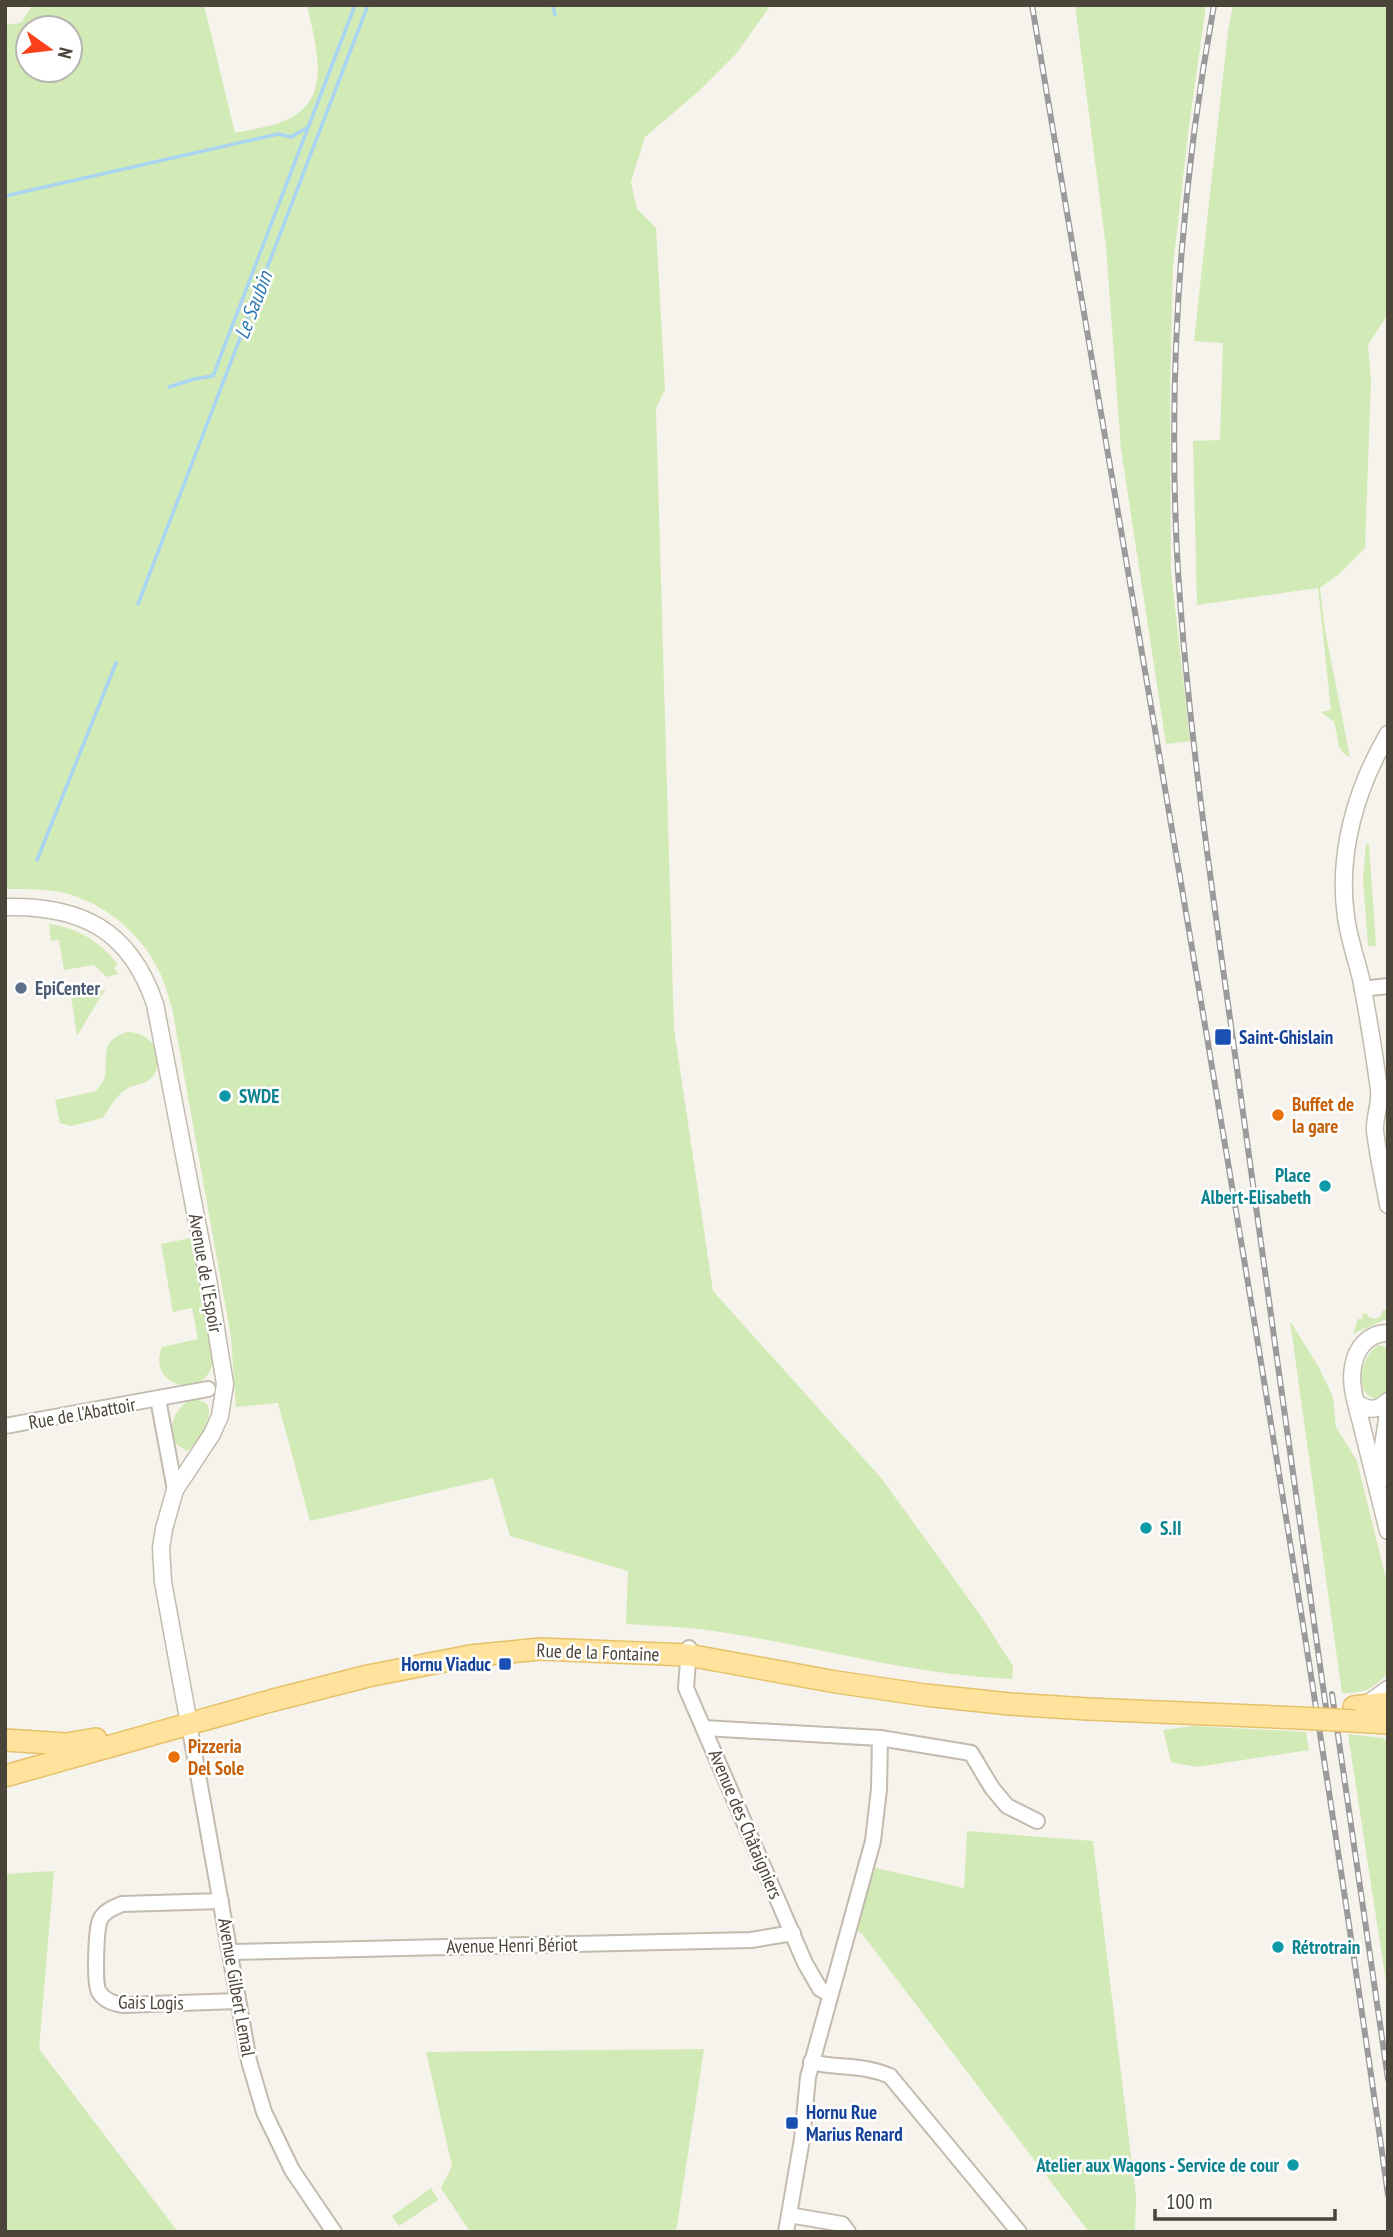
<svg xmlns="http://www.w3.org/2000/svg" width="1393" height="2237" font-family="'PT Sans Narrow',sans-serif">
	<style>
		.green { fill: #d2eab5; fill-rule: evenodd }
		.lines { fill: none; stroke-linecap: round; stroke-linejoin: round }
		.stream { stroke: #a9d4f2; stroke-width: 3.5 }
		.minor-casing { stroke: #c2bbae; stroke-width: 18 }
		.tertiary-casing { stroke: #c2bbae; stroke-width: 19 }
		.primary-casing { stroke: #e6c16a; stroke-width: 24 }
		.minor { stroke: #fff; stroke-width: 14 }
		.tertiary { stroke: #fff; stroke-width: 16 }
		.primary { stroke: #ffe39c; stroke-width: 21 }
		.rail-casing { stroke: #9a9a9a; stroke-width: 6 }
		.rail { stroke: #fff; stroke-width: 3.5; stroke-dasharray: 10; stroke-linecap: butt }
		.primary-bridge-casing { stroke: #e6c16a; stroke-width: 24; stroke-linecap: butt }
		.primary-bridge { stroke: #ffe39c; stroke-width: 21 }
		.service-dot { fill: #5c6f8a; stroke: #fff; stroke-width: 2.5 }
		.transit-dot { fill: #1a4fb4; stroke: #fff; stroke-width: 2.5 }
		.culture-dot { fill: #0f9aa8; stroke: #fff; stroke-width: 2.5 }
		.food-dot { fill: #e8710a; stroke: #fff; stroke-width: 2.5 }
		.labels { text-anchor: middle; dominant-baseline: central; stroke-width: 5; stroke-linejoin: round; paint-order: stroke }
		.service-label { font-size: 19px; font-weight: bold; fill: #4e5e75; stroke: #fff; text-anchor: start }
		.transit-label { font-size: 19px; font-weight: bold; fill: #164399; stroke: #fff; text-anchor: start }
		.culture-label { font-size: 19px; font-weight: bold; fill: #0d838f; stroke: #fff; text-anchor: start }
		.food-label { font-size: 19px; font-weight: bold; fill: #c56008; stroke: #fff; text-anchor: start }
		.street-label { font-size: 19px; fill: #4b4439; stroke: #fff }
		.water-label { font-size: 21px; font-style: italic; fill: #2e7ab2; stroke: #fff }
	</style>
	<rect width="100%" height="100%" fill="#f6f3ec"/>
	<g class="green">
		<path d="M32,5H204L235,133C252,129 272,127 288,119C334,98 315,43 307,5H771L736,54L699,91L645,137L631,182L637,209L656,228L665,389L656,409L674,1029L713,1291L882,1479L981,1616L1013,1666L1012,1679C915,1675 822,1648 727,1633C693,1627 660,1626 626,1624L628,1571L510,1536L493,1478L310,1521L278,1403L236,1407L231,1337L172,1008C168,996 165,982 159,971C140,931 99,898 54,891C39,889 21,889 5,889V25L21,23ZM70,28V70H28V28Z"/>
		<path d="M1075,5H1206L1188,134L1173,266L1170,390L1171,571L1190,741L1166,744L1121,449L1106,247Z"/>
		<path d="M1233,5H1388V314L1368,345L1371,380L1365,548L1339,574L1320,588L1325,630L1350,757C1335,751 1339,735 1334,722L1321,712L1331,710L1318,588L1197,605L1193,441L1220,440L1223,343L1194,341L1228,31Z"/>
		<path d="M1366,844H1369L1376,946H1368L1363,879Z"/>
		<path d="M49,924C78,928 100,942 118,964L114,968L118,974L107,977L94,965L64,970L59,940L51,941Z"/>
		<path d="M106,990L101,996L77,1036L71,995Z"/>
		<path d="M127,1032C151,1032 169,1056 152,1077C145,1085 136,1084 128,1088C116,1095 110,1107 103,1118L71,1126L60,1123L55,1100L96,1091C99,1086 104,1082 105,1076C108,1054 100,1041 127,1032Z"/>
		<path d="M191,1238L213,1358C210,1402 145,1389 162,1347L198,1339L192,1308L173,1312L161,1244Z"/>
		<path d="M1388,1309V1318L1353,1334L1358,1319H1363L1362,1314L1366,1313L1369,1317L1375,1319L1381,1316L1383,1310Z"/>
		<path d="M1290,1321L1318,1366L1333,1397L1336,1427L1357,1461L1388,1586V1671C1375,1690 1363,1693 1342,1693Z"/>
		<path d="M1379,1345L1388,1348V1382L1385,1392L1375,1399C1352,1392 1362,1354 1379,1345Z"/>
		<path d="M190,1399C196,1400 203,1400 207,1404C215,1415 197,1445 187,1451L174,1443C170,1423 173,1412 190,1399Z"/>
		<path d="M1193,1726L1306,1732L1309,1750L1197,1767L1171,1762L1163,1730Z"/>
		<path d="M1348,1734L1383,1738L1388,1741V1995Z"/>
		<path d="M967,1831L1093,1841L1136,2197L1135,2232H1089L863,1935L854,1928L872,1867L964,1888Z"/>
		<path d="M54,1871L39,2049L178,2232H5V1874Z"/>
		<path d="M704,2049L676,2232H470L441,2188L452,2166L426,2052Z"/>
		<path d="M431,2188L438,2200L399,2226L392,2216Z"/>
	</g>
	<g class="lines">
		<g class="stream">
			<path d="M553,5L555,15"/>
			<path d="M5,196L278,134L291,137L308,127"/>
			<path d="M169,387L194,379L213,376L355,5"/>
			<path d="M138,604L368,5"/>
			<path d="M37,860L116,663"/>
		</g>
		<defs>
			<g id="minor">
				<path d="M1362,989L1388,986"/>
				<path d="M158,1399L175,1490"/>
				<path d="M5,1426L208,1389"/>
				<path d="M689,1648L686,1688L805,1963L820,1989L829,1994"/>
				<path d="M189,1724L249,2061L264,2112L292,2170L334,2232"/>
				<path d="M704,1728L880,1738L971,1753L992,1788L1007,1806L1037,1821"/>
				<path d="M221,1901L122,1904C113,1908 104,1911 100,1920C96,1930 94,1984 99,1992C105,2001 113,2003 122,2005L238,2001"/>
				<path d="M230,1952L751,1940L793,1933"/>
				<path d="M811,2062C840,2069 863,2064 890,2076L1019,2232"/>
				<path d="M789,2215L842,2224L848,2232"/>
				<path d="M786,2232L802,2139L808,2077L873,1841L879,1789L880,1738"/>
			</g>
			<g id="tertiary">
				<path d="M1388,734C1356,789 1337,853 1346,917C1349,939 1356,958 1361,979C1368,1015 1374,1053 1379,1089C1381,1104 1374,1117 1375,1131C1378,1156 1384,1181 1388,1205"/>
				<path d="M5,907C81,905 130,930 155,1004L208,1279L225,1384L220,1416L212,1434L175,1490L164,1529L161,1548L163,1582L189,1724"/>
				<path d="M1388,1333C1368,1333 1356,1348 1353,1367C1349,1387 1359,1412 1363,1431C1371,1464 1380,1498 1388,1531"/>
				<path d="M1357,1403C1369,1411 1377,1411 1388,1401"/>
				<path d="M1388,1413L1382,1453L1388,1479"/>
				<path d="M1366,1705L1388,1689"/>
			</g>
			<g id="primary">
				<path d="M1354,1707L1388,1703"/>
				<path d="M1355,1721L1388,1723"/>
				<path d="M5,1740L66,1744L96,1739"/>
				<path d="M5,1776L270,1701L368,1676L470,1656L540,1649L688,1655L836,1682L925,1695L1010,1704L1088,1709L1300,1718"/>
			</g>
		</defs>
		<use href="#minor" class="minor-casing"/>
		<use href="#tertiary" class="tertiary-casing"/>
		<use href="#primary" class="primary-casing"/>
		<use href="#minor" class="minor"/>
		<use href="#tertiary" class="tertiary"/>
		<use href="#primary" class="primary"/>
		<defs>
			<g id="rail">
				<path d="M1032,5C1154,735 1286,1463 1388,2195"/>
				<path d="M1214,5C1180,192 1167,382 1178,571C1189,740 1215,909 1238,1076C1267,1287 1296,1497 1326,1708"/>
				<path d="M1332,1694L1388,2079"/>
			</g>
		</defs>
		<use href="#rail" class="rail-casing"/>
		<use href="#rail" class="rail"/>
		<defs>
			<path id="primary-bridge" d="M1300,1718L1355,1721"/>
		</defs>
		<use href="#primary-bridge" class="primary-bridge-casing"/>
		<use href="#primary-bridge" class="primary-bridge"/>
	</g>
	<circle class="service-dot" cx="21" cy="988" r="7"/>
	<g class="transit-dot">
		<rect x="1214" y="1028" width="18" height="18" rx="3.5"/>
		<rect x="498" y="1657" width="14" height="14" rx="3.5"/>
		<rect x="785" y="2116" width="14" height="14" rx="3.5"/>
	</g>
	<g class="culture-dot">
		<circle cx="225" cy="1096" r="7"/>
		<circle cx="1325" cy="1186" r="7"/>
		<circle cx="1146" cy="1528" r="7"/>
		<circle cx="1278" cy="1947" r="7"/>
		<circle cx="1293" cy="2165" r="7"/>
	</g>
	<g class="food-dot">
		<circle cx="1278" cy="1115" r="7"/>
		<circle cx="174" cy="1757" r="7"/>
	</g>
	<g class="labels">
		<g class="service-label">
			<text x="35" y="988">EpiCenter</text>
		</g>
		<g class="transit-label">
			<text x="1239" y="1037">Saint-Ghislain</text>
			<text x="491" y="1664" text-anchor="end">Hornu Viaduc</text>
			<text x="806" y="2112">Hornu Rue<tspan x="806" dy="22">Marius Renard</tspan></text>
		</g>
		<g class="culture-label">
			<text x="239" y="1096">SWDE</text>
			<text x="1311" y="1175" text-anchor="end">Place<tspan x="1311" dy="22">Albert-Elisabeth</tspan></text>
			<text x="1160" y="1528">S.II</text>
			<text x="1292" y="1947">Rétrotrain</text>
			<text x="1279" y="2165" text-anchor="end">Atelier aux Wagons - Service de cour</text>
		</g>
		<g class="food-label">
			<text x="1292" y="1104">Buffet de<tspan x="1292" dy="22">la gare</tspan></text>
			<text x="188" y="1746">Pizzeria<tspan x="188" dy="22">Del Sole</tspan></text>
		</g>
		<g class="street-label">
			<text transform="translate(206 1273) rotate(80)">Avenue de l'Espoir</text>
			<text transform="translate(82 1413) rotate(-10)">Rue de l'Abattoir</text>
			<text transform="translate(598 1652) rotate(2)">Rue de la Fontaine</text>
			<text transform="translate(746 1824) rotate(67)">Avenue des Châtaigniers</text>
			<text transform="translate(512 1945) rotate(-1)">Avenue Henri Bériot</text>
			<text transform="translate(237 1987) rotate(80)">Avenue Gilbert Lemal</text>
			<text transform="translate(151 2002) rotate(1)">Gais Logis</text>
		</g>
		<g class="water-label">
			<text transform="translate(253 305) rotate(-69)">Le Saubin</text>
		</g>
	</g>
	<rect width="1393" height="2237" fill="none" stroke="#4b4439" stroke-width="14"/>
	<g transform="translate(49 49) rotate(104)"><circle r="33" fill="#ffffff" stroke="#b7b4b0" stroke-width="2"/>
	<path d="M0-5L12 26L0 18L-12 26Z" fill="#fc3f1d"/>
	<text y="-10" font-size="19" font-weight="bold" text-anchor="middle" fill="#4b4439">N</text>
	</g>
	<path d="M1155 2209v10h180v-10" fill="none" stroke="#4b4439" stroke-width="3.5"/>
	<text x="1166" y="2209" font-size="21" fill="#4b4439" stroke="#ffffff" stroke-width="5" paint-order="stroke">100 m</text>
</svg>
